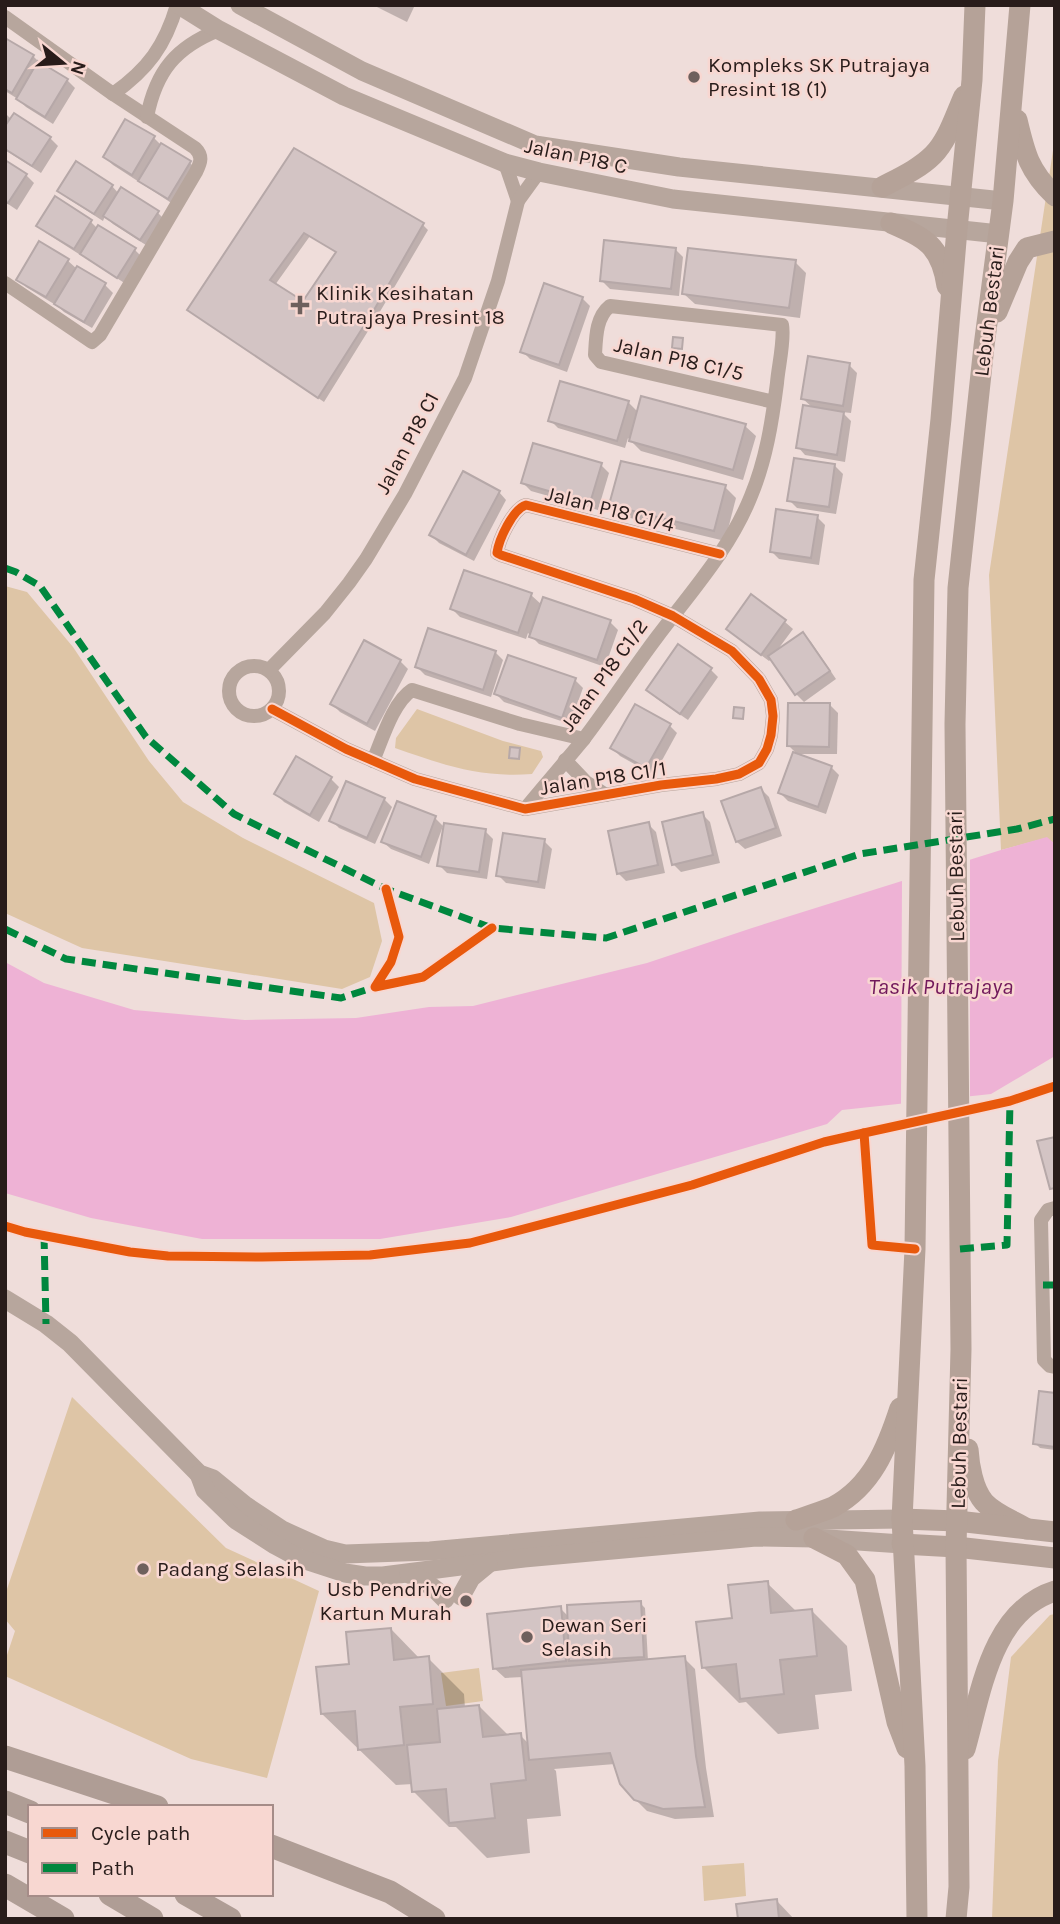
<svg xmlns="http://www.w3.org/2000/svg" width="1060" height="1924" font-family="Karla,sans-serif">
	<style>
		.green { fill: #dec5a6 }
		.water { fill: #eeb2d5 }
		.pier { fill: #efddda }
		.shadow { fill: #0003; fill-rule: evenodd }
		.building { fill: #d3c4c4; stroke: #b6a8a8; stroke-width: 2; fill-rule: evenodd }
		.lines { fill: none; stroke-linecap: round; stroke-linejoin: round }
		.minor { stroke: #b7a69d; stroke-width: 14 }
		.tertiary { stroke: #b7a69d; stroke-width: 19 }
		.secondary { stroke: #b5a298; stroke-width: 21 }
		.primary { stroke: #af9d95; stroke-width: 23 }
		.quiet { stroke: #00873e; stroke-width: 7; stroke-dasharray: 14 7; stroke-linecap: butt }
		.cycleway-casing { stroke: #f8d7d1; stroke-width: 13 }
		.cycleway { stroke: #e8590c; stroke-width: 9 }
		.poi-dot { fill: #6e605d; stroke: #f8d7d1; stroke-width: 2.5 }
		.labels { text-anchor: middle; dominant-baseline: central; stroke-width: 5; stroke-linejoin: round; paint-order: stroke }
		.poi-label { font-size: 21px; fill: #281c1a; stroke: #f8d7d1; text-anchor: start }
		.street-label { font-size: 21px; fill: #281c1a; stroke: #f8d7d1 }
		.water-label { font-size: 23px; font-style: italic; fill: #71185b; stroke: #f8d7d1 }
	</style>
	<rect width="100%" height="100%" fill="#efddda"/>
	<g class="green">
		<path d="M1055,137V844L1046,838L1001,850L989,575Z"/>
		<path d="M5,586L27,592L73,647L149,761L183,802L243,838L374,903L382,941L370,977L342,989L82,948L5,913Z"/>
		<path d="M417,709L503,741L541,751L543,757L532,774C480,778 444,765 395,748L396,738Z"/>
		<path d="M72,1397L226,1548L319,1591L267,1778L191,1759L5,1676V1661L15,1631L5,1619V1595Z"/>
		<path d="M1055,1614V1919H992L998,1761L1011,1657L1050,1615Z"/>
		<path d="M479,1668L483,1701L446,1706L441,1673Z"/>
		<path d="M744,1863L746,1896L704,1901L702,1866Z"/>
	</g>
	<path class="water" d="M1047,837L1055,844V1056L991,1094L842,1110L827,1124L511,1217L380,1239H202L91,1218L5,1193V962L44,983L134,1010L245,1020L356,1018L429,1007L473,1006L647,963L752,928L1001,850Z"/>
	<path class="pier" d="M970,856V1100L901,1107L902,877Z"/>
	<g class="shadow">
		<path d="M373,5H415L407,22Z"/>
		<path d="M5,40L33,56L41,64L67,80L75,88L53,124L26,107L18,99L5,91Z"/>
		<path d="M5,113L12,120L50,138L58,146L41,173L5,150Z"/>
		<path d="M154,138L162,146L189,162L197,170L176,206L113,165L105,157Z"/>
		<path d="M295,150L423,225L428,230L378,315L324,402L194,314ZM310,236L338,253L304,303L275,285Z"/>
		<path d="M5,162L26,175L34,183L17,210L5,202Z"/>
		<path d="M112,186L119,194L157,212L165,220L149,247L113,224L105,216L103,221L67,198L59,190Z"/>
		<path d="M55,199L91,222L98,229L135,250L143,258L126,284L90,261L83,254L82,256L46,233L38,225Z"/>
		<path d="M675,249L683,257L679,296L610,289L602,281Z"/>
		<path d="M67,260L77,269V268L105,285L113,293L92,328L64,312L55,303L54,304L26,287L19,279Z"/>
		<path d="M795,262L806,273L800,318L695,304L684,294Z"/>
		<path d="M582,298L590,306L567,372L530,359L522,351Z"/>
		<path d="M849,365L857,373L851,413L842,412L851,421L845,462L805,455L798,447L813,408L803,399Z"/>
		<path d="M628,402L639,413L745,426L756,436L743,480L641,451L628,438L625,448L558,428L550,420Z"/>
		<path d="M601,465L609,473L598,510L531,491L523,483Z"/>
		<path d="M835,466L843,474L836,514L797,508L789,500Z"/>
		<path d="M725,487L736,498L725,541L622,516L611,505Z"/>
		<path d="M499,492L506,500L474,561L439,543L431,535Z"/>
		<path d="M817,517L825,525L819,565L779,559L771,551Z"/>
		<path d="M531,595L542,605L610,622L618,630L605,667L539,644L528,633L526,639L460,617L452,609Z"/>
		<path d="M785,622L793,629L776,652L803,634L811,642L836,679L804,702L796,694L772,658L769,661L736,636Z"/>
		<path d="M495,652L503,660L491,697L425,675L417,667Z"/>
		<path d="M400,661L408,669L375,731L340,712L332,704Z"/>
		<path d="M710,669L718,677L688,720L656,698L648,690Z"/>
		<path d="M575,680L583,688L570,724L504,702L496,694Z"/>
		<path d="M830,705L838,713L837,754H797L789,746Z"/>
		<path d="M670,726L677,733L654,775L620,756L612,748Z"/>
		<path d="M831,767L839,775L826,814L788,801L780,793Z"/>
		<path d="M331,779L339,787L319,822L284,802L276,794Z"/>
		<path d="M761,789L769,797L782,836L745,849L737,842Z"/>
		<path d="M384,799L392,807L375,844L339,828L331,820Z"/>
		<path d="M702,814L710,822L720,863L681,872L673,864Z"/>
		<path d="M435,818L443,826L429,864L391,849L383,842Z"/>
		<path d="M648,824L656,832L665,873L626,881L618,873Z"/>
		<path d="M485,831L493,839L487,879L447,873L439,865Z"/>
		<path d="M544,841L552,849L545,889L506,883L498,875Z"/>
		<path d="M1055,1394V1450L1040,1448L1035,1443Z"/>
		<path d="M767,1583L797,1612L811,1610L847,1646L852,1691L815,1695L819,1729L778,1734L746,1702L739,1703L703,1667L734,1619Z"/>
		<path d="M640,1603L645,1608L648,1661L684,1658L695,1669L706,1768L714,1817L675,1819L647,1811L635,1799L615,1764L554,1769L556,1771L561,1816L527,1819L530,1853L487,1858L456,1827H449L413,1791V1784L396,1785L322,1714L351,1665L391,1629L420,1659L428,1658L464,1694L465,1708L479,1706L509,1736L520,1735L529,1744L523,1677L505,1678L494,1668L560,1608L569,1617Z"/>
		<path d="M777,1901L794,1919H740Z"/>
	</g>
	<g class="building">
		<path d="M5,38L34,55L12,93L5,89Z"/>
		<path d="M38,61L68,79L45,117L16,99Z"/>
		<path d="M14,113L51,137L32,166L5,149V126Z"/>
		<path d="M125,119L155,136L132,175L103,157Z"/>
		<path d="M161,143L191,161L168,199L138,181Z"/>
		<path d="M294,148L424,223L374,310L318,398L187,310ZM304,233L336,252L303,301L270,280Z"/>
		<path d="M5,160L27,174L8,203L5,201Z"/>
		<path d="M76,161L113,185L94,214L57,191Z"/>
		<path d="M121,187L159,211L140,240L103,216Z"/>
		<path d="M55,196L92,220L74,249L36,226Z"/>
		<path d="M98,225L136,248L117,278L80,254Z"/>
		<path d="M604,240L676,248L671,289L600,281Z"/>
		<path d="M39,241L69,259L46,297L16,280Z"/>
		<path d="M688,248L796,260L789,308L682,294Z"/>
		<path d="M77,266L106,283L84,322L54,304Z"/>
		<path d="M544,283L583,297L559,365L520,352Z"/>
		<path d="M673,337L683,338L682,349L672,348Z"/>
		<path d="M808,356L850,363L843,406L801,399Z"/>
		<path d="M560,381L629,401L617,441L548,421Z"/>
		<path d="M641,396L746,424L733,470L629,441Z"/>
		<path d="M803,405L844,412L837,455L796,448Z"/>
		<path d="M533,443L602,463L590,503L521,483Z"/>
		<path d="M794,458L835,464L829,507L787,501Z"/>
		<path d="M621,461L726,485L714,531L609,505Z"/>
		<path d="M463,471L500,491L466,555L429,535Z"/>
		<path d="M776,509L818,515L811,558L770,552Z"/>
		<path d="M464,570L532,593L518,633L450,609Z"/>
		<path d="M751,594L786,620L761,655L726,629Z"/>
		<path d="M543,597L611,620L597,660L529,637Z"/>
		<path d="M428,628L496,651L483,690L415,667Z"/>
		<path d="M803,632L830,671L795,695L768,656Z"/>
		<path d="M364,640L401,660L367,724L330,704Z"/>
		<path d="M678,644L712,668L680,714L646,690Z"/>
		<path d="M508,655L576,678L562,718L494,694Z"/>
		<path d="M788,703H830L829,747L787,746Z"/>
		<path d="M635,704L671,724L646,768L610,748Z"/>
		<path d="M734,707L744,708L743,719L733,718Z"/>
		<path d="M510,747L520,748L519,759L509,758Z"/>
		<path d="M793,752L832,766L818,807L778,793Z"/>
		<path d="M296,756L332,777L310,815L274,794Z"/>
		<path d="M346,781L385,798L367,838L329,821Z"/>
		<path d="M761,787L776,828L736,842L721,801Z"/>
		<path d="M397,801L436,816L421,857L381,842Z"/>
		<path d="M703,812L713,855L672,865L662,822Z"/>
		<path d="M649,822L658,865L617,874L608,831Z"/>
		<path d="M444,823L486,829L479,872L437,866Z"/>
		<path d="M503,833L545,839L538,882L496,876Z"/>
		<path d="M1055,1137V1188L1050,1189L1037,1141Z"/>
		<path d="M1039,1391L1055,1393V1447L1033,1444Z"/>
		<path d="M768,1581L771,1613L812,1609L817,1656L780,1660L784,1694L740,1699L736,1664L702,1668L696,1622L732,1618L728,1585Z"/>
		<path d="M641,1601L644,1657L569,1661L567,1605Z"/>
		<path d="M561,1606L566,1661L493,1669L487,1614Z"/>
		<path d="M391,1628L394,1660L429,1656L433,1704L400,1707L404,1745L358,1750L355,1711L321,1714L316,1667L349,1664L346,1632Z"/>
		<path d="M685,1656L696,1756L705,1807L663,1809L634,1800L620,1784L610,1753L529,1760L521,1670Z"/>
		<path d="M479,1705L483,1737L521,1733L526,1780L491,1784L495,1818L449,1823L446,1789L412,1792L407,1745L440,1742L437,1709Z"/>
		<path d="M777,1899L779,1919H738L736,1904Z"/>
	</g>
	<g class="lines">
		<g class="minor">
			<path d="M5,17L113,94L195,148C203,156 201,162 196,172L100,335L92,342L5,283"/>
			<path d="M113,94C148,69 165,46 177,5"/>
			<path d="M147,117C156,71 176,47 219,30"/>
			<path d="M505,163L518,201"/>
			<circle cx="254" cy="691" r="25"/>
			<path d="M269,670L325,613L349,583L366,559L405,494L465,378L498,281L518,201L539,172"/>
			<path d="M272,709L346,749L415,779L525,809L661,785L716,779L739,774L759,763L767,749L771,735L773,716L771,700L759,679L732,651L673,616L634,599L501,555L497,553C499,539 513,509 526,505L720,554"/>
			<path d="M565,760L586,782L606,795"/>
			<path d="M373,761C382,740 393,702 412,690L520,724L584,739"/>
			<path d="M525,809C544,786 564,763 583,740C609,706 632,670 657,637C691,592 730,549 751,496C766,460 772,422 777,383C778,368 785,339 782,325L610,306C596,317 596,337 595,355L601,362L774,402"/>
			<path d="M1055,1208L1048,1210L1041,1220L1044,1360L1050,1366L1055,1367"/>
		</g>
		<g class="tertiary">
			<path d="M179,5L219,30L344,96L505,163L539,172L673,199L999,234"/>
			<path d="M240,5L362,71L535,145L679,167L1003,201"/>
			<path d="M5,1299L46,1324L70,1343L199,1474L213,1479L246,1506L282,1530L324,1549L345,1554L430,1551L760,1521L902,1519"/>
			<path d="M199,1474L205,1490L236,1520L275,1545L299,1558L345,1573L365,1576H383L524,1558L756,1537L814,1538L902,1544"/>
			<path d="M409,1574C424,1579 434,1587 445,1599"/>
			<path d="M461,1596L471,1578L488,1564"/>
		</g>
		<g class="secondary">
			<path d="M1017,120C1025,154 1029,171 1055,196"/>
			<path d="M882,187C899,178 919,169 933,155C948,140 955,116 964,96"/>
			<path d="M891,223C925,238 941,245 947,286"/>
			<path d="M997,312L1018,262L1027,248L1055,241"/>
			<path d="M968,1449C969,1465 973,1489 984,1502C995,1514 1014,1521 1027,1529"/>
			<path d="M902,1519L957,1521L1055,1532"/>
			<path d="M796,1520C808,1516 821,1512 833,1507C872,1486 887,1448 900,1408"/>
			<path d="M814,1538L847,1555L865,1580L897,1722L907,1748"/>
			<path d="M902,1544L956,1547L1055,1558"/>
			<path d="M965,1749C981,1693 991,1611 1055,1591"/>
			<path d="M917,1919L915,1766L902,1519L915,1249L924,580L941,419L957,229L972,80L975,5"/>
			<path d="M956,1919L959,1887L958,1774L956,1547L961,1349L955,724L958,588L984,346L1003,201L1020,5"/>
		</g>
		<g class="primary">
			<path d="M5,1757L157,1807"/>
			<path d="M5,1802L30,1812"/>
			<path d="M5,1842L30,1852"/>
			<path d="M271,1846L390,1892L434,1919"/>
			<path d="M5,1885L63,1919"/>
			<path d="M110,1894L152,1919"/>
			<path d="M186,1894L230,1919"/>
		</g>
		<g class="quiet">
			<path d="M5,568L16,572L40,586L146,737L234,814L386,889L492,928L606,938L860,854L1017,829L1055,819"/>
			<path d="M5,929L66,959L341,998L375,987"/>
			<path d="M44,1235L46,1324"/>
			<path d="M960,1249L1007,1245L1010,1101"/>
			<path d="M1043,1285H1055"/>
		</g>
		<defs>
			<g id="cycleway">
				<path d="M272,709L346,749L415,779L525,809L661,785L716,779L739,774L759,763L767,749L771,735L773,716L771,700L759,679L732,651L673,616L634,599L501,555L497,553C499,539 513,509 526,505L720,554"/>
				<path d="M386,889L399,937L391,962L375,987L423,977L492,928"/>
				<path d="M5,1226L25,1232L130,1252L168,1256L262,1257L370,1255L470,1243L692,1185L824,1142L864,1133"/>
				<path d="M915,1249L872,1245L864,1133L1010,1101L1055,1086"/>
			</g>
		</defs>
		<use href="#cycleway" class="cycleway-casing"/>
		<use href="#cycleway" class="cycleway"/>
	</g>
	<g class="poi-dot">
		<circle cx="694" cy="77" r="7"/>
		<path d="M296.5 294.5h7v7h7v7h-7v7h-7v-7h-7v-7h7z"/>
		<circle cx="143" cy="1569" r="7"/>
		<circle cx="466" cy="1601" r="7"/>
		<circle cx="527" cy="1637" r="7"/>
	</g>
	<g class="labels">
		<g class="poi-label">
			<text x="708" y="65">Kompleks SK Putrajaya<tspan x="708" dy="24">Presint 18 (1)</tspan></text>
			<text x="316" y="293">Klinik Kesihatan<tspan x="316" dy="24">Putrajaya Presint 18</tspan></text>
			<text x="157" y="1569">Padang Selasih</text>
			<text x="452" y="1589" text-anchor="end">Usb Pendrive<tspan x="452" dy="24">Kartun Murah</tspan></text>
			<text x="541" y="1625">Dewan Seri<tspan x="541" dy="24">Selasih</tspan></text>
		</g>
		<g class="street-label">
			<text transform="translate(576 156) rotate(12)">Jalan P18 C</text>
			<text transform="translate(989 311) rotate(-83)">Lebuh Bestari</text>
			<text transform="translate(679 359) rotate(13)">Jalan P18 C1/5</text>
			<text transform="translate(407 443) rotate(-62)">Jalan P18 C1</text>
			<text transform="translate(610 509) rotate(14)">Jalan P18 C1/4</text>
			<text transform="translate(604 675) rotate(-54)">Jalan P18 C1/2</text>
			<text transform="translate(603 778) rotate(-9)">Jalan P18 C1/1</text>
			<text transform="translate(956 876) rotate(-91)">Lebuh Bestari</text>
			<text transform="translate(959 1443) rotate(-89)">Lebuh Bestari</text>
		</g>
		<g class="water-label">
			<text x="941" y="986">Tasik Putrajaya</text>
		</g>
	</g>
	<rect width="1060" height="1924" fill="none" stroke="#281c1a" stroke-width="14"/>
	<rect x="28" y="1805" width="245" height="91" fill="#f8d7d1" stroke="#a58c88" stroke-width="2"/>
	<rect x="42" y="1828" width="35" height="10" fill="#e8590c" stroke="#a58c88" stroke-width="2"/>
	<text x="91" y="1840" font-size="21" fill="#281c1a">Cycle path</text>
	<rect x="42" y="1863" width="35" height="10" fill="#00873e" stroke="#a58c88" stroke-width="2"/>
	<text x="91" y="1875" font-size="21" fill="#281c1a">Path</text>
	<g transform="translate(63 63) rotate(108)" stroke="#f8d7d1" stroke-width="5" paint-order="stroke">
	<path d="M0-5L12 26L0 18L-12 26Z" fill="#281c1a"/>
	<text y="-10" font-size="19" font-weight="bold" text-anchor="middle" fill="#281c1a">N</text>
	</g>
</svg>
